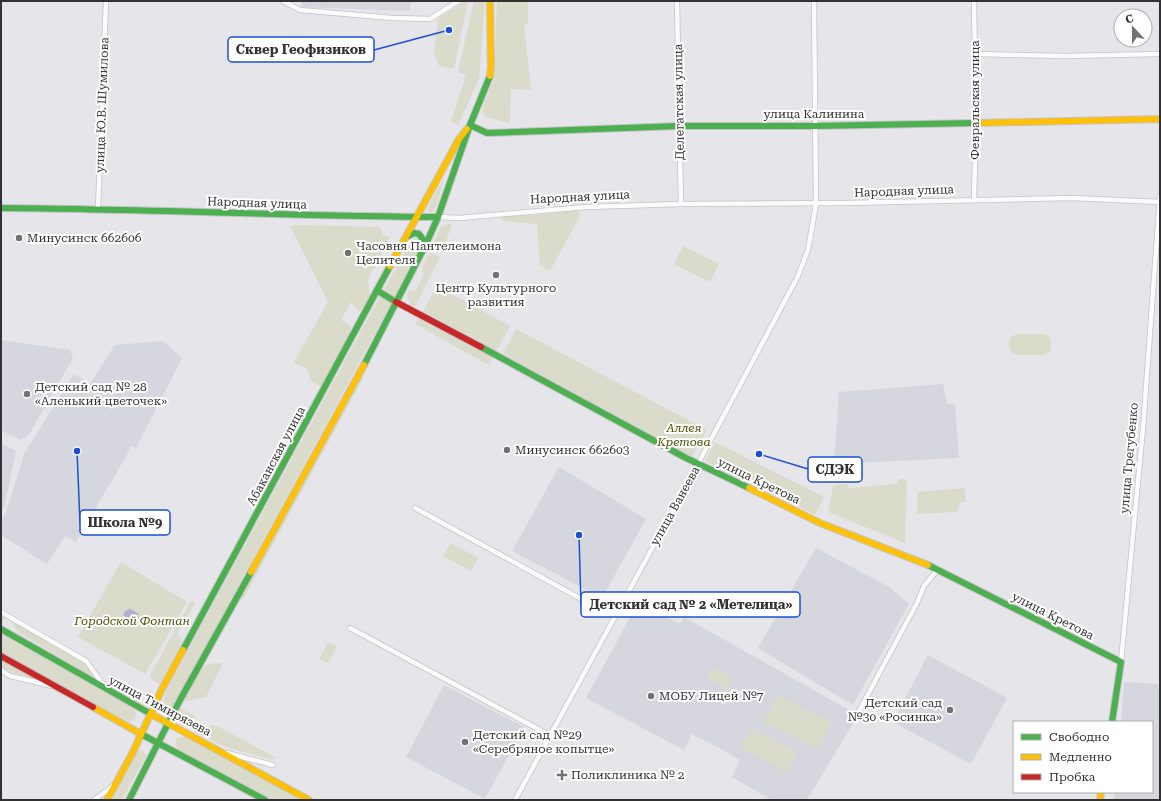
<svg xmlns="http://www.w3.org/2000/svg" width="1161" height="801" font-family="'Roboto Serif',serif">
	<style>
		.built { fill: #d6d6de }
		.green { fill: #dadbcb }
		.water { fill: #b5b0cf }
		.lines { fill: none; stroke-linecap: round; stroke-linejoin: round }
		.street-casing { stroke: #c4c3c7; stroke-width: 6 }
		.fast-casing { stroke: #c4c3c7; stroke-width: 8 }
		.slow-casing { stroke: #c4c3c7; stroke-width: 8 }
		.jam-casing { stroke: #c4c3c7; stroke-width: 8 }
		.street { stroke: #fbfbfc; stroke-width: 4.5 }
		.fast { stroke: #4caf50; stroke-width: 6 }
		.slow { stroke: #ffc107; stroke-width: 6 }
		.jam { stroke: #c62828; stroke-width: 6 }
		.poi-dot { fill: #717174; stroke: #fff; stroke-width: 1.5 }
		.labels { text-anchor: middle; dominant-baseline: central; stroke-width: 4; stroke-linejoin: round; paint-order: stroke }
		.street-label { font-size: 12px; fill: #323234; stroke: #fff }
		.poi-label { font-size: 12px; fill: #323234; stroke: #fff; text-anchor: start }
		.park-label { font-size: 12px; font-style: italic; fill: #4d4f02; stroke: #fff }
		.leader { fill: none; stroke: #1d4ed8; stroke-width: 1.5 }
		.callout-dot { fill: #1d4ed8; stroke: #fff; stroke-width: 1.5 }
		.callout { fill: #fff; stroke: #1d4ed8; stroke-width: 1.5 }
		.callout-label { font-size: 13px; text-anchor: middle; font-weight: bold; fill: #323234 }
	</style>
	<rect width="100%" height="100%" fill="#e6e5ea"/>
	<g class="built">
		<path d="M302,1H411L410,11L301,7Z"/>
		<path d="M1,340L70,350L73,358L30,433L21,440L1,430Z"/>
		<path d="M163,341L182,358L136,448L132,446L76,542L65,536L47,564L1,535V521L6,513L24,454L74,374L90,384L115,345Z"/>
		<path d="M943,384L947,404H955L959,458L834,464L839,392Z"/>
		<path d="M1,444L16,451L4,508L1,510Z"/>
		<path d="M559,467L646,519L602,598L512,551Z"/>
		<path d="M816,548L889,587L909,604L853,705L758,648Z"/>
		<path d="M638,603L680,624L684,617L858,715L807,800H771L732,777L740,760L721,749L692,734L684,750L586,698Z"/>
		<path d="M928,655L1007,698L971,764L893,722Z"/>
		<path d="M1124,682L1160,684V800H1114L1115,792H1152V722H1121Z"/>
		<path d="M444,685L524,727L485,799L406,757Z"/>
	</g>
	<g class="green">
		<path d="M465,1H468L454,69L439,66L434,53L438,19Z"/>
		<path d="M497,1H528V23L524,24L531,90L511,89L510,123L485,117L482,109L494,78Z"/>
		<path d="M474,2H485L479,79L458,125L451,121L466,75L458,72Z"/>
		<path d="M445,176L437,205L432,212H429L427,210L428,207Z"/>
		<path d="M577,210L580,216L551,269L546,271L543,267L540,265L537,224L503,221L501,218L504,215H535Z"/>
		<path d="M446,224H452L442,253L432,248L440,228Z"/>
		<path d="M296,225L380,227L383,235L390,237L368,280L370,298L359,312L351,302L341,320L351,326L349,336L323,385L320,386L310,380L308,370L294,362L328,302L290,226Z"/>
		<path d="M414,239C418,238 421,241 422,246L397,294L393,296L386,292L385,288L411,241Z"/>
		<path d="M683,246L719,264L710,282L674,264Z"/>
		<path d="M430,253L440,257L415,307L411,305L407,296L409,290L415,291L424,274L422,271L423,265Z"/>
		<path d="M437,286L510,326L496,351L423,311Z"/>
		<path d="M383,297L390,301L391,304L173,707L168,708L166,707L163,701L168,687L379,298Z"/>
		<path d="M419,317L493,357L489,365L415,324Z"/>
		<path d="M516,329L707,430L692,457L503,354Z"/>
		<path d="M1017,334H1044L1049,336L1051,343L1050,352L1042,355H1015C1006,349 1007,337 1017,334Z"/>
		<path d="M364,370L362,380L245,596L236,606Z"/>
		<path d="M715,442L824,497L815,515L705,461Z"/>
		<path d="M900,479H904L907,482L905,543L828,512L833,486L836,485L847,484L850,488L896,484Z"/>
		<path d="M965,488L966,502H961L956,512L917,514V492Z"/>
		<path d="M451,543L478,558L471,571L443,556Z"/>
		<path d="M121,562L187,602L145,674L78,637Z"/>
		<path d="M191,601L195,603L177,635L181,638L180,646L160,684L151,679L150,675Z"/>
		<path d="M1,614L81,660L85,663L95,678L21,634L13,626L14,623L5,618L3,621L1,620Z"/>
		<path d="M1,631L129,705C137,710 139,719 129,722L1,652Z"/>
		<path d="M328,642L337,646L328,663L319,659Z"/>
		<path d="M1,658L40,680L13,673L1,666Z"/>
		<path d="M223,663L206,697L186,701L184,700L200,671L207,664Z"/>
		<path d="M713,667L733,677L727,690L707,679Z"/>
		<path d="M778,695L831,722L818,749L764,722Z"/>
		<path d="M180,708L195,716L188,728C180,723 177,717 180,708Z"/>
		<path d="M215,725L275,757L272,760L223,746L193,731L194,729Z"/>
		<path d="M751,728L798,752L787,772L740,748Z"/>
		<path d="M184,736L189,739L302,800H272L182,752L177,749L175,743L177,738Z"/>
		<path d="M141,750L144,752L146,756L122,800H111L137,751Z"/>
	</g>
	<path class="water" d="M129,608L139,614L138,616L140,618L137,623L135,622L133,624L124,618L125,616L123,615L126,610L128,611Z"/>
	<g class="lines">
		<defs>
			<g id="street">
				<path d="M283,1L300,10L392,18L430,19L458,1"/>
				<path d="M677,1L681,204"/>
				<path d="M974,1L976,123L974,199"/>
				<path d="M976,54L1067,56L1160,54"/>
				<path d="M98,209L106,1"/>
				<path d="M438,217L459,218L586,207L681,204L846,203L1071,198L1160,202"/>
				<path d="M415,508L614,617"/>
				<path d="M1,612L86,661L105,687"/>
				<path d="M350,628L551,736"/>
				<path d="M1121,662L1143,428L1160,196"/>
				<path d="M1,670L10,676L53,686"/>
				<path d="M859,711L917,603L924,586L938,569"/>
				<path d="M227,753L273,765"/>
				<path d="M94,800L113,786"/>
				<path d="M515,800L691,477L798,276L808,250L816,204L814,1"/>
			</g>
			<g id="fast">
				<path d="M470,125L487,133L679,126H814L976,123"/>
				<path d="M1,208C147,209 292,216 438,217"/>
				<path d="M408,236L414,233L419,234L426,244"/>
				<path d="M378,291L396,302"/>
				<path d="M481,347L686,458L749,488"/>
				<path d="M364,365L426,244L438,217L470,125L490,76"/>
				<path d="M928,565L1121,662L1112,722"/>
				<path d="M1,629L151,714"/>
				<path d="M183,650L390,266"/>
				<path d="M141,734L265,800"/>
				<path d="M129,800L180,700L251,572"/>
			</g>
			<g id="slow">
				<path d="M490,76L491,66L490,1"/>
				<path d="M976,123L1160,119"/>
				<path d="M390,266L459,139L467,129"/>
				<path d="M749,488L820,523L928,565"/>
				<path d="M251,572L364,365"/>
				<path d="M93,707L141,734"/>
				<path d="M151,714L309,800"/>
				<path d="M107,800L133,752L162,689L183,650"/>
				<path d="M1100,800L1101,792"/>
			</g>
			<g id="jam">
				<path d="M396,302L481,347"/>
				<path d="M1,656L93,707"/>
			</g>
		</defs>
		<use href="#street" class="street-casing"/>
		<use href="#fast" class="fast-casing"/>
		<use href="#slow" class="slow-casing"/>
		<use href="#jam" class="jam-casing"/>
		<use href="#street" class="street"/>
		<use href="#fast" class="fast"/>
		<use href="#slow" class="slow"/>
		<use href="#jam" class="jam"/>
	</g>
	<g class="poi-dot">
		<circle cx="19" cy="238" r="4"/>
		<circle cx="348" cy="253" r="4"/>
		<circle cx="496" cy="275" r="4"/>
		<circle cx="27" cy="394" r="4"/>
		<circle cx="507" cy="450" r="4"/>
		<circle cx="651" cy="696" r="4"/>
		<circle cx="950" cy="710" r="4"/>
		<circle cx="465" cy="742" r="4"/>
		<path d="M560 769h4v4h4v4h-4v4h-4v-4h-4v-4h4z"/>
	</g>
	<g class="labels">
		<g class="street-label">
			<text transform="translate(975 100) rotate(-90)">Февральская улица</text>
			<text transform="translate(679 102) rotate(-91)">Делегатская улица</text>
			<text transform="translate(102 105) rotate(-88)">улица Ю.В. Шумилова</text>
			<text x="814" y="114">улица Калинина</text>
			<text transform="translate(904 191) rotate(-2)">Народная улица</text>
			<text transform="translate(580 197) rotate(-3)">Народная улица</text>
			<text transform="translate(257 203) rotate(2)">Народная улица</text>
			<text transform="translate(276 456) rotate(-62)">Абаканская улица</text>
			<text transform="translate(1129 458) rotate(-85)">улица Трегубенко</text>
			<text transform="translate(759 481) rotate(26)">улица Кретова</text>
			<text transform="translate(675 506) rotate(-61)">улица Ванеева</text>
			<text transform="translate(1053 616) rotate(27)">улица Кретова</text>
			<text transform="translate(160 706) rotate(28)">улица Тимирязева</text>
		</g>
		<g class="poi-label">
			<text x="27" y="238">Минусинск 662606</text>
			<text x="356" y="246">Часовня Пантелеимона<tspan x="356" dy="14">Целителя</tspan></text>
			<text x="496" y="288" text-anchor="middle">Центр Культурного<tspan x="496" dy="14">развития</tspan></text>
			<text x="35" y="387">Детский сад № 28<tspan x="35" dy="14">«Аленький цветочек»</tspan></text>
			<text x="515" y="450">Минусинск 662603</text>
			<text x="659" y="696">МОБУ Лицей №7</text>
			<text x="942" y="703" text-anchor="end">Детский сад<tspan x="942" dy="14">№30 «Росинка»</tspan></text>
			<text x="473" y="735">Детский сад №29<tspan x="473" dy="14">«Серебряное копытце»</tspan></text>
			<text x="571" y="775">Поликлиника № 2</text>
		</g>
		<g class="park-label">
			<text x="684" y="428">Аллея<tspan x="684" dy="14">Кретова</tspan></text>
			<text x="132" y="621">Городской Фонтан</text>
		</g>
	</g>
	<path class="leader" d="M449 30L374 50M759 454L808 469M77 451L80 523M579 535L581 605"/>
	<g class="callout-dot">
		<circle cx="449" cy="30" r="4"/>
		<circle cx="759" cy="454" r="4"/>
		<circle cx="77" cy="451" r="4"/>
		<circle cx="579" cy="535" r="4"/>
	</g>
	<g class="callout">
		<rect x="228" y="37" width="146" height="25" rx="4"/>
		<rect x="808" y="457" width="54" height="25" rx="4"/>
		<rect x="80" y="510" width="90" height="25" rx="4"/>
		<rect x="581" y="592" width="219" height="25" rx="4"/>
	</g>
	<g class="callout-label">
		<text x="301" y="54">Сквер Геофизиков</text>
		<text x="835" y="474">СДЭК</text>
		<text x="125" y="527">Школа №9</text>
		<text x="691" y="609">Детский сад № 2 «Метелица»</text>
	</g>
	<rect width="1161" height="801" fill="none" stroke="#323234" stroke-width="4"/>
	<rect x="1013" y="721" width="140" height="72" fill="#ffffff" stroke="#adadae"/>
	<rect x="1021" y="734" width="20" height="6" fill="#4caf50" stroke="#adadae"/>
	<text x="1049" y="741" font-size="12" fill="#323234">Свободно</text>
	<rect x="1021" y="754" width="20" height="6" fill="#ffc107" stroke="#adadae"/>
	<text x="1049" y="761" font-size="12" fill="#323234">Медленно</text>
	<rect x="1021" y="774" width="20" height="6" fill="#c62828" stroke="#adadae"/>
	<text x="1049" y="781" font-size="12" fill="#323234">Пробка</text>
	<g transform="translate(1133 28) rotate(338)"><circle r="19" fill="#ffffff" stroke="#adadae"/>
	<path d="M0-3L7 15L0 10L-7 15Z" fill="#717174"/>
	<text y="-6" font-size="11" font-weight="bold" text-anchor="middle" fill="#323234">С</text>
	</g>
</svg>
